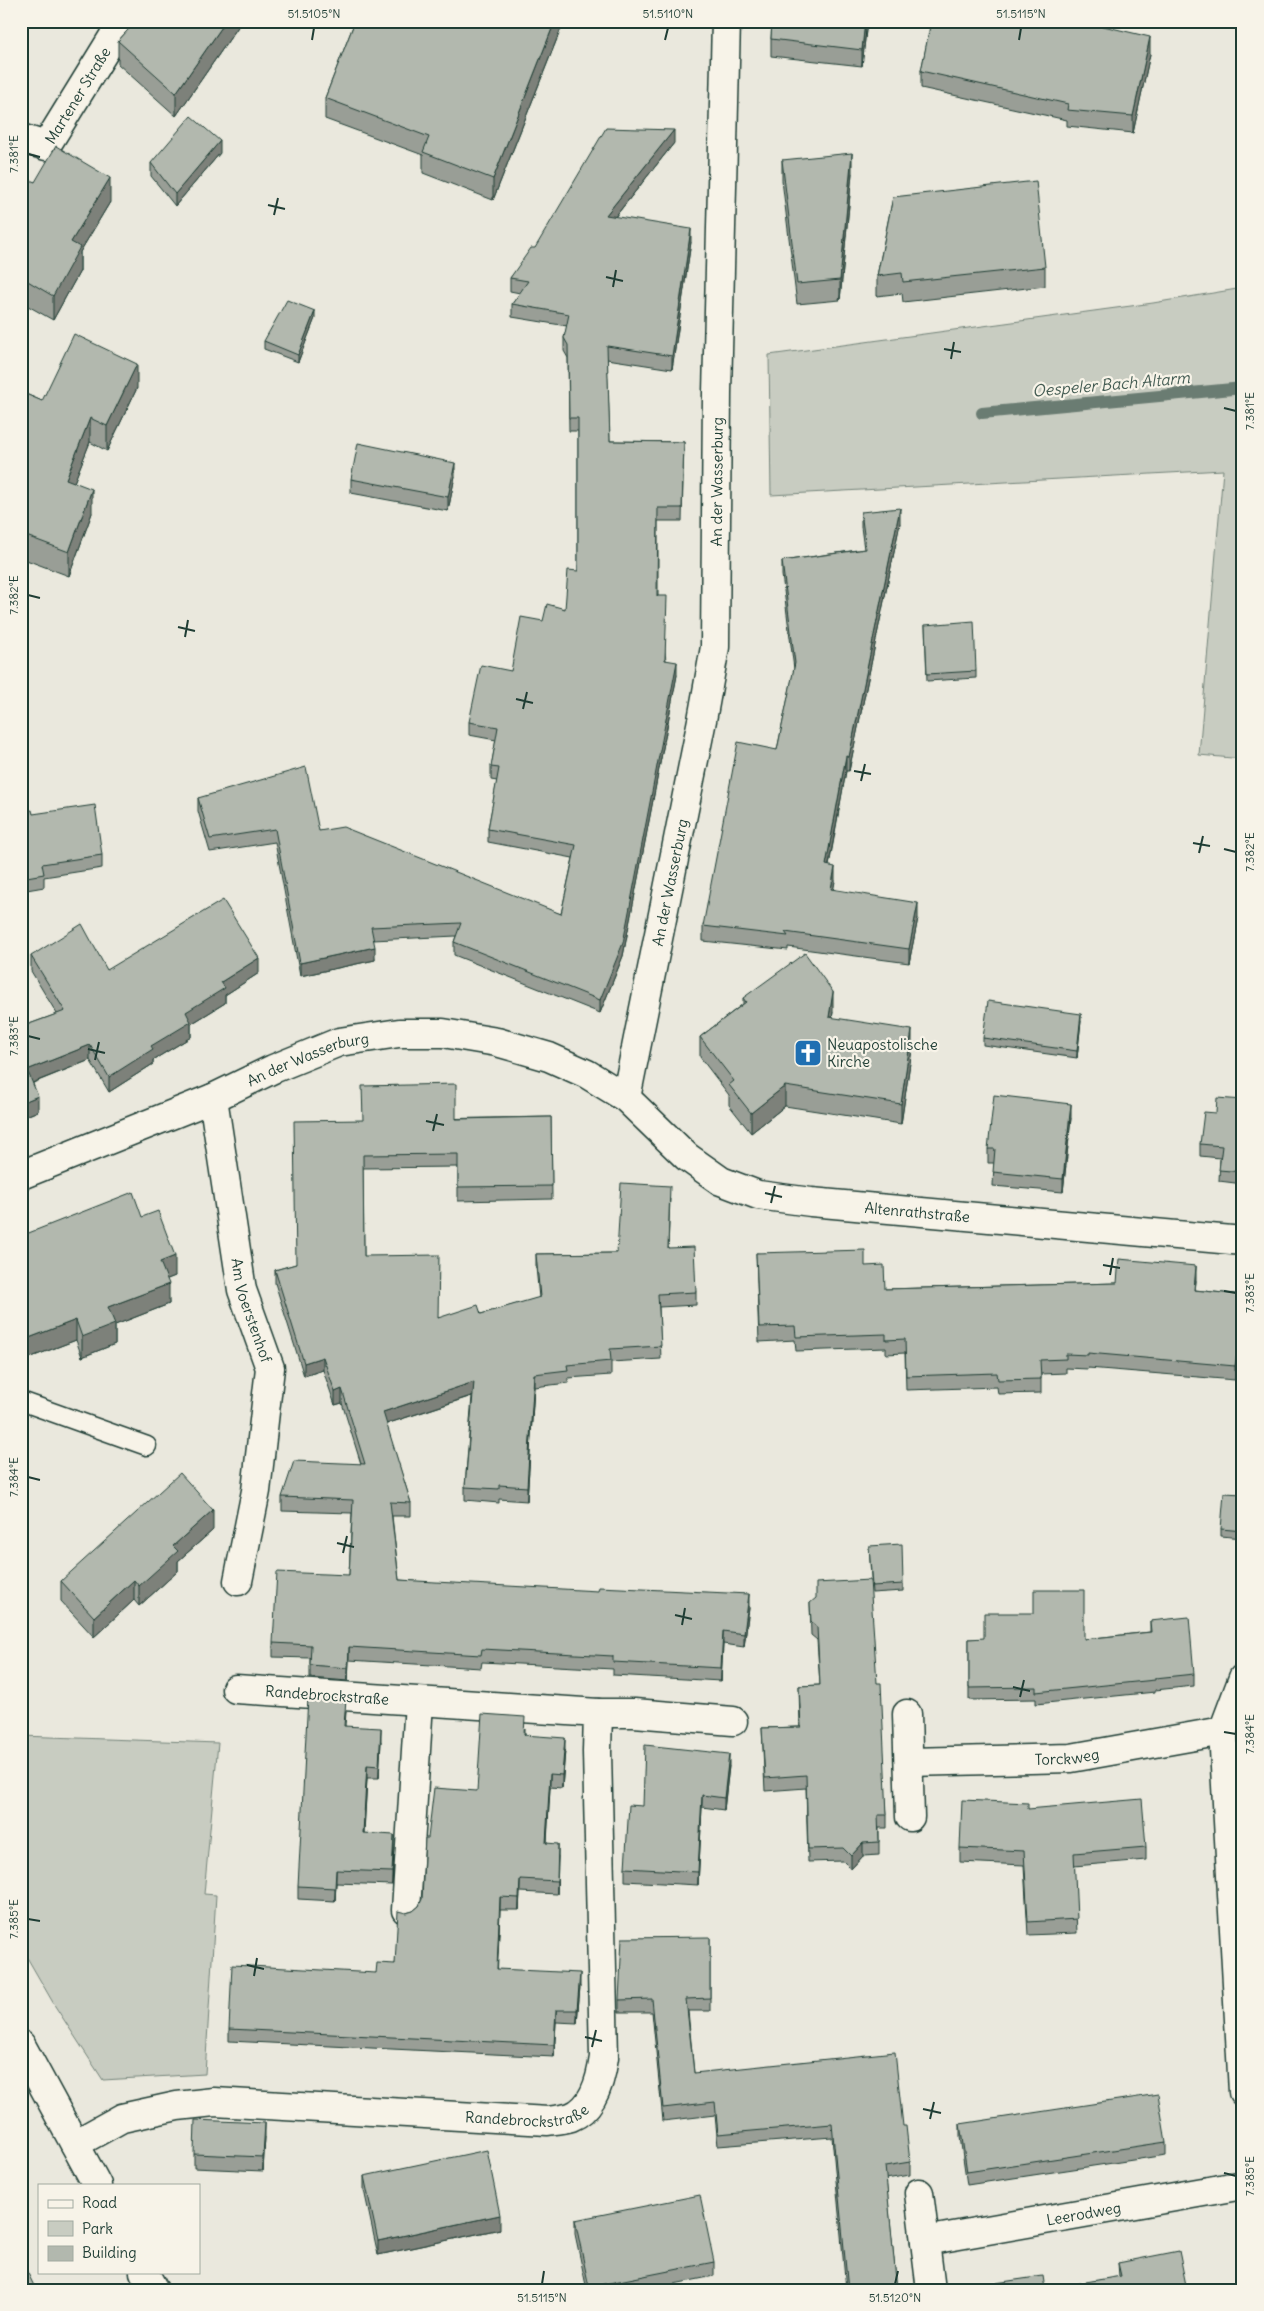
<svg xmlns="http://www.w3.org/2000/svg" width="1264" height="2311" font-family="Delius,sans-serif">
	<style>
		.green { fill: #c8ccc1; stroke: #74847a }
		.lines { fill: none; stroke-linecap: round; stroke-linejoin: round }
		.stream { stroke: #6a7c72; stroke-width: 12 }
		.lane-casing { stroke: #1f3d34; stroke-width: 21 }
		.street-casing { stroke: #1f3d34; stroke-width: 31 }
		.lane { stroke: #f7f3e8; stroke-width: 18 }
		.street { stroke: #f7f3e8; stroke-width: 28 }
		.wall { fill: #999e96; stroke: #1f3d34 }
		.shaded-wall { fill: #7d817a; stroke: #1f3d34 }
		.building { fill: #b2b8ae; stroke: #1f3d34 }
		.ticks { fill: none; stroke: #1f3d34; stroke-width: 2 }
		.labels { text-anchor: middle; dominant-baseline: central; stroke-width: 4.5; stroke-linejoin: round; paint-order: stroke }
		.street-label { font-size: 15px; fill: #1f3d34; stroke: #f7f3e8 }
		.poi-label { font-size: 15px; fill: #1f3d34; stroke: #f7f3e8; text-anchor: start }
		.water-label { font-size: 16px; font-style: italic; fill: #445c53; stroke: #f7f3e8 }
		.neatline { fill: none; stroke: #1f3d34; stroke-width: 2 }
		.ticks-label { font-size: 12px; text-anchor: middle; fill: #1f3d34 }
	</style>
	<rect width="100%" height="100%" fill="#eae8dd"/>
	<filter id="ink" filterUnits="userSpaceOnUse"><feTurbulence type="fractalNoise" baseFrequency=".02" numOctaves="2"/><feDisplacementMap in="SourceGraphic" scale="10" xChannelSelector="R" yChannelSelector="G"/><feConvolveMatrix kernelMatrix="1 2 1 2 8 2 1 2 1" color-interpolation-filters="sRGB"/></filter>
	<g filter="url(#ink)">
		<g class="green">
			<path d="M1243,288V759L1199,755L1223,470L771,495L769,355L1153,303Z"/>
			<path d="M21,1736L218,1743L204,1894L216,1895L205,2074L103,2080L55,2006L21,1947Z"/>
		</g>
		<g class="lines">
			<path class="stream" d="M982,413L1243,388"/>
			<defs>
				<path id="lane" d="M21,1401L147,1446"/>
				<g id="street">
					<path id="s1" d="M21,138L46,146L123,21"/>
					<path id="s2" d="M213,1098L242,1290L270,1368L256,1491L238,1581"/>
					<path id="s3" d="M626,1098L702,720L715,647L717,393L726,21"/>
					<path id="s4" d="M21,1175L213,1098L273,1069L339,1042L399,1033H443L497,1042L549,1057L587,1074L626,1098L687,1157L721,1181L758,1195L811,1202L1243,1241"/>
					<path d="M1243,1678L1223,1731L1243,2092"/>
					<path d="M598,1713H634L733,1721"/>
					<path d="M907,1714L910,1817"/>
					<path id="s5" d="M909,1762L1071,1758L1223,1731"/>
					<path d="M406,1910L419,1702"/>
					<path d="M21,2045L97,2185"/>
					<path id="s6" d="M75,2144L122,2118L177,2106L214,2102L548,2121C555,2120 564,2119 571,2117C594,2108 601,2079 604,2057L597,1752L598,1713L236,1689"/>
					<path d="M919,2193L931,2290"/>
					<path id="s7" d="M925,2241L1243,2185"/>
					<path d="M144,2272L154,2290"/>
				</g>
			</defs>
			<use href="#lane" class="lane-casing"/>
			<use href="#street" class="street-casing"/>
			<use href="#lane" class="lane"/>
			<use href="#street" class="street"/>
		</g>
		<g class="wall">
			<path d="M136,21H242L176,116L118,64V41Z"/>
			<path d="M355,21H564L493,200L423,173V155L325,119V98Z"/>
			<path d="M772,21H867L862,66L771,56V39Z"/>
			<path d="M914,21H1082L1150,54L1133,133L1067,126V120L921,88V71L931,24Z"/>
			<path d="M674,143L615,217L691,242L672,369L607,359L610,441L684,442L682,521H658V596L666,660L677,675L623,956L600,1013L454,955V942L456,936L373,940L375,960L300,976L275,842L210,852L198,811V798L319,831L561,914L573,858L488,842V829L497,781L491,780V767L496,740L469,735V722L511,671L543,621L565,609L578,571V431H569L568,358L564,351V338L567,326L512,317V304L520,293L510,291V278L535,248Z"/>
			<path d="M220,153L175,206L151,176V163Z"/>
			<path d="M782,160L852,173L840,300L797,304L782,180Z"/>
			<path d="M21,180L29,182H35L110,202L80,252V271L53,320L21,302Z"/>
			<path d="M893,197L1045,267V286L903,302L902,293L877,296V276Z"/>
			<path d="M315,318L298,362L264,349V341Z"/>
			<path d="M137,388L107,451L90,442L74,482L92,513L69,576L21,558V392L42,401Z"/>
			<path d="M455,476L448,511L351,493V479Z"/>
			<path d="M861,512L900,523L849,771H846L829,866L835,881L833,890L918,918L909,963L788,947V950L703,941V926L777,750L794,669L782,575V561L864,549L861,527Z"/>
			<path d="M925,625L976,671V678L927,681Z"/>
			<path d="M21,812L33,814L102,855V868L44,877V887L21,891Z"/>
			<path d="M31,956L107,970L259,973L225,995V1003L191,1024V1037L153,1060V1064L109,1092L90,1060L33,1083L38,1111L21,1118V1027L57,1014L31,971Z"/>
			<path d="M743,998L833,1012L832,1018L912,1049L901,1124L785,1106L751,1133L729,1105V1095L700,1057V1037L743,1004Z"/>
			<path d="M1081,1021L1077,1058L983,1045V1038Z"/>
			<path d="M1243,1100V1184L1219,1181L1220,1158L1200,1156V1144L1216,1113Z"/>
			<path d="M551,1117L552,1199L458,1201V1167L363,1168L364,1256L439,1318L481,1314L539,1298L536,1267V1254L617,1253L670,1199L668,1248L696,1292V1305L659,1307L661,1359L611,1362V1375L568,1378V1383L534,1387L527,1501L499,1499V1503L465,1500V1487L472,1396L386,1424L411,1503V1516H392L399,1580L749,1608L744,1647L723,1644L721,1681L613,1675V1669L482,1662L481,1668L349,1660L348,1681L310,1678V1658L273,1657V1643L349,1575L352,1513L282,1511V1497L361,1464L342,1403L335,1405L323,1370L304,1376L275,1283V1270L296,1264L363,1120Z"/>
			<path d="M1071,1118L1063,1192L993,1186L994,1163H988V1149Z"/>
			<path d="M142,1217L175,1276L167,1279L169,1304L115,1325V1344L82,1357L76,1340L21,1361Z"/>
			<path d="M756,1253L865,1266L885,1289L1196,1281L1195,1290L1243,1295V1368H1237L1235,1380L1088,1368V1369L1066,1368V1373L1041,1374V1393L998,1394L997,1387L906,1390L905,1353L886,1354V1348L796,1351L795,1340L759,1342Z"/>
			<path d="M1243,1494V1538L1221,1536V1529Z"/>
			<path d="M213,1530L178,1561V1571L139,1606L134,1600L94,1637L61,1601V1581Z"/>
			<path d="M869,1546L903,1584V1591L872,1593Z"/>
			<path d="M810,1603L877,1683L887,1815V1828H879V1855L863,1856L851,1869L843,1861L808,1862L806,1788L765,1791L762,1728L800,1727L799,1686L820,1685L817,1640L811,1635Z"/>
			<path d="M1150,1621L1194,1674V1686L1155,1690V1692L1036,1704V1699L969,1700V1639H1084L1150,1632Z"/>
			<path d="M346,1712L345,1726L381,1741L379,1778H367L364,1833L394,1848L392,1885L336,1883L335,1901L298,1899V1886Z"/>
			<path d="M525,1729V1735L565,1750L562,1788L550,1787L547,1843L558,1856L557,1894L520,1892L519,1910H500L497,1969L580,1986L577,2023L556,2022L554,2057L229,2041V2029L376,1973L395,1964L406,1913L413,1911L419,1906L422,1899L477,1791Z"/>
			<path d="M729,1766L724,1810L702,1807L698,1885L625,1881V1868L643,1806Z"/>
			<path d="M1028,1809L1146,1847V1860L1074,1866L1077,1933L1028,1935L1024,1865L960,1862V1848Z"/>
			<path d="M710,1937V2011H688L694,2073L903,2126L910,2162V2175L886,2179L897,2290H846L832,2137L718,2146L715,2115L663,2121L652,2012H619V2000Z"/>
			<path d="M960,2124L1166,2142V2155L967,2185L960,2137Z"/>
			<path d="M265,2137L263,2171L194,2168V2154Z"/>
			<path d="M364,2176L500,2229L378,2255L364,2190Z"/>
			<path d="M575,2220L714,2262V2276L644,2290H587L575,2234Z"/>
			<path d="M1118,2263L1187,2290H982V2285L1045,2289L1119,2277Z"/>
		</g>
		<g class="shaded-wall">
			<path d="M226,21H242L176,116V93Z"/>
			<path d="M555,21H564L493,200V179Z"/>
			<path d="M865,21H867L862,66V50Z"/>
			<path d="M1150,37V54L1133,133V116Z"/>
			<path d="M674,130V143L606,228V215Z"/>
			<path d="M220,141V153L175,206V194Z"/>
			<path d="M852,153V173L840,300V280Z"/>
			<path d="M110,178V202L80,252V271L53,320V296L71,242Z"/>
			<path d="M691,229V242L672,369V356Z"/>
			<path d="M315,311V318L298,362V355Z"/>
			<path d="M137,364V388L107,451V426Z"/>
			<path d="M90,418V442L66,503V479Z"/>
			<path d="M455,463V476L448,511V497Z"/>
			<path d="M92,489V513L69,576V552Z"/>
			<path d="M900,508V523L849,771V757Z"/>
			<path d="M677,662V675L623,956L600,1013V1000Z"/>
			<path d="M846,756V771L826,880V865Z"/>
			<path d="M835,867V881L831,904V889Z"/>
			<path d="M918,903V918L909,963V949Z"/>
			<path d="M375,947V960L300,976V963Z"/>
			<path d="M259,958V973L225,995V1003L191,1024V1037L153,1060V1064L109,1092V1077L151,1046L186,1012L221,982Z"/>
			<path d="M833,992V1012L829,1037V1017Z"/>
			<path d="M1081,1014V1021L1077,1058V1051Z"/>
			<path d="M912,1030V1049L901,1124V1104Z"/>
			<path d="M90,1045V1060L27,1085V1070Z"/>
			<path d="M785,1086V1106L751,1133V1113Z"/>
			<path d="M38,1096V1111L21,1118V1103Z"/>
			<path d="M1071,1104V1118L1063,1192V1179Z"/>
			<path d="M175,1256V1276L160,1282V1262Z"/>
			<path d="M1196,1266V1281L1194,1304V1290Z"/>
			<path d="M169,1284V1304L115,1325V1344L82,1357V1337L108,1307Z"/>
			<path d="M76,1320V1340L21,1361V1341Z"/>
			<path d="M1237,1353V1368L1235,1380V1366Z"/>
			<path d="M323,1357V1370L304,1376V1363Z"/>
			<path d="M534,1374V1387L527,1501V1487Z"/>
			<path d="M474,1382V1395L383,1425V1412Z"/>
			<path d="M342,1389V1403L335,1405V1392Z"/>
			<path d="M213,1510V1530L178,1561V1571L139,1606V1586L173,1546Z"/>
			<path d="M134,1580V1600L94,1637V1617Z"/>
			<path d="M749,1594V1608L744,1647V1634Z"/>
			<path d="M723,1631V1644L721,1681V1668Z"/>
			<path d="M349,1647V1660L348,1681V1668Z"/>
			<path d="M381,1728V1741L379,1778V1766Z"/>
			<path d="M565,1738V1750L562,1788V1775Z"/>
			<path d="M729,1754V1766L724,1810V1798Z"/>
			<path d="M367,1765V1778L363,1846V1833Z"/>
			<path d="M550,1774V1787L546,1856V1843Z"/>
			<path d="M702,1795V1807L698,1885V1872Z"/>
			<path d="M394,1835V1848L392,1885V1872Z"/>
			<path d="M863,1843V1856L851,1869V1856Z"/>
			<path d="M558,1844V1856L557,1894V1881Z"/>
			<path d="M336,1870V1883L335,1901V1888Z"/>
			<path d="M520,1879V1892L519,1910V1898Z"/>
			<path d="M500,1897V1910L497,1982V1969Z"/>
			<path d="M580,1973V1986L577,2023V2010Z"/>
			<path d="M556,2010V2022L554,2057V2045Z"/>
			<path d="M265,2123V2137L263,2171V2157Z"/>
			<path d="M500,2215V2229L378,2255V2241Z"/>
			<path d="M26,2260V2273L22,2261Z"/>
		</g>
		<g class="building">
			<path d="M136,21H226L176,93L118,41Z"/>
			<path d="M355,21H555L493,179L423,152L429,137L325,98Z"/>
			<path d="M772,21H865L862,50L771,39Z"/>
			<path d="M931,21H1082L1150,37L1133,116L1067,110L1068,104L921,71Z"/>
			<path d="M191,116L220,141L175,194L151,163Z"/>
			<path d="M606,128L674,130L606,215L691,229L672,356L607,346L610,441L684,442L682,508H658L657,596H667L665,660L677,662L623,943L600,1000L454,942L461,923L371,927L375,947L300,963L275,829L210,839L198,798L306,767L319,831L343,827L561,914L576,845L488,829L499,768L491,767L498,727L469,722L481,665L511,671L521,617L543,621L547,604L565,609L568,570L578,571V418H569L568,345L564,338L569,314L512,304L528,281L510,278L531,248H535Z"/>
			<path d="M56,146L110,178L71,242L80,247L53,296L21,277V180L29,182L30,180L35,182Z"/>
			<path d="M852,153L840,280L797,284L782,160Z"/>
			<path d="M1036,181L1045,267L903,282L902,273L877,276L893,197Z"/>
			<path d="M287,300L315,311L298,355L264,341Z"/>
			<path d="M74,334L137,364L107,426L90,418L66,479L92,489L69,552L21,534V392L42,401Z"/>
			<path d="M358,443L455,463L448,497L351,479Z"/>
			<path d="M900,508L849,757L846,756L826,865L835,867L831,889L918,903L909,949L785,932L788,936L703,926L738,742L777,750L795,663L782,561L866,549L861,512Z"/>
			<path d="M974,621L976,671L927,674L925,625Z"/>
			<path d="M95,805L102,855L42,864L44,874L21,878V812L32,810L33,814Z"/>
			<path d="M223,900L259,958L221,982L225,988L186,1012L191,1022L151,1046L153,1049L109,1077L90,1045L27,1070L22,1058L38,1096L21,1103V1027L65,1011L31,956L82,924L107,970Z"/>
			<path d="M805,953L833,992L829,1017L912,1030L901,1104L785,1086L751,1113L729,1085L734,1081L700,1037L746,1002L743,998Z"/>
			<path d="M988,1001L1081,1014L1077,1051L983,1038Z"/>
			<path d="M456,1084V1119L551,1117L552,1186L458,1187V1154L363,1155L364,1256L439,1255L438,1318L478,1305L481,1314L540,1297L536,1254L617,1253L621,1183L670,1186L668,1248L694,1247L696,1292L658,1294L661,1346L610,1349L611,1361L567,1365L568,1370L534,1374L527,1487L499,1485V1489L465,1487L474,1382L383,1412L411,1503L390,1502L399,1580L598,1591L599,1587L749,1594L744,1634L723,1631L721,1668L613,1662V1656L482,1649L481,1655L349,1647L348,1668L310,1665L311,1645L273,1643L277,1572L349,1575L353,1500L282,1497L294,1461L365,1464L342,1389L335,1392L323,1357L304,1363L275,1270L296,1264L294,1121L363,1120L362,1086Z"/>
			<path d="M994,1095L1071,1104L1063,1179L993,1172L995,1149H988Z"/>
			<path d="M1217,1098L1243,1100V1172L1219,1170L1222,1146L1200,1144L1204,1112L1216,1113Z"/>
			<path d="M133,1192L142,1217L158,1211L175,1256L160,1262L169,1284L108,1307L115,1324L82,1337L76,1320L21,1341V1236Z"/>
			<path d="M865,1250V1266L884,1265L885,1289L1117,1283L1119,1259L1196,1266L1194,1290L1243,1295V1354L1237,1353L1235,1366L1088,1353V1355L1066,1354V1359L1040,1360L1041,1379L998,1380L997,1373L906,1376L905,1339L886,1340V1334L796,1337L795,1326L759,1327L756,1253Z"/>
			<path d="M180,1473L213,1510L173,1546L178,1551L139,1586L134,1580L94,1617L61,1581Z"/>
			<path d="M1224,1493L1243,1494V1531L1221,1529Z"/>
			<path d="M902,1544L903,1584L872,1586L869,1546Z"/>
			<path d="M870,1580L877,1683H881L887,1815H878L879,1842L863,1843L851,1856L843,1848L808,1849L806,1775L765,1778L762,1728L801,1727L799,1686L820,1685L817,1627L811,1622L810,1603L816,1598V1583Z"/>
			<path d="M1034,1590H1084V1639L1151,1632L1150,1621L1189,1617L1194,1674L1155,1678V1680L1036,1692V1687L969,1688V1639L984,1638V1613H1034Z"/>
			<path d="M308,1697L346,1699L344,1726L381,1728L379,1766L367,1765L363,1833L394,1835L392,1872L336,1870L335,1888L298,1886Z"/>
			<path d="M482,1714L525,1717L524,1735L565,1738L562,1775L550,1774L546,1843L558,1844L557,1881L520,1879L519,1898L500,1897L497,1969L580,1973L577,2010H556L554,2045L229,2029L232,1965L376,1973L377,1963L395,1964L398,1911L406,1913L413,1911L419,1906L422,1899L425,1838H428L434,1788L477,1791Z"/>
			<path d="M645,1745L729,1754L724,1798L702,1795L698,1872L625,1868L629,1805L643,1806Z"/>
			<path d="M1142,1799L1146,1847L1074,1853L1077,1919L1028,1922L1024,1851L960,1848L962,1800L1028,1803V1809Z"/>
			<path d="M710,1937V1998L686,1999L694,2073L895,2052L903,2126H906L910,2162L885,2166L897,2290H848L832,2124L718,2134L715,2102L663,2108L652,1999L619,2000L622,1938Z"/>
			<path d="M1158,2094L1166,2142L967,2172L960,2124Z"/>
			<path d="M195,2120L265,2123L263,2157L194,2154Z"/>
			<path d="M487,2150L500,2215L378,2241L364,2176Z"/>
			<path d="M700,2195L714,2262L589,2287L575,2220Z"/>
			<path d="M21,2250L26,2260L22,2261L36,2290H21Z"/>
			<path d="M1179,2251L1187,2290H983L982,2285L1043,2276L1045,2289L1121,2276L1118,2263Z"/>
		</g>
	</g>
	<path class="ticks" d="M312,40L314,28M665,40L668,28M1019,40L1021,28M28,154L40,157M268,205L285,209M274,215L278,198M606,277L623,281M613,287L616,270M944,349L961,352M951,359L954,342M1224,408L1236,411M28,595L40,598M178,627L195,631M185,637L188,620M516,699L533,703M523,709L527,692M854,771L871,774M861,781L865,764M1193,843L1210,846M1224,849L1236,852M1199,853L1203,836M28,1036L40,1039M88,1049L105,1053M95,1060L99,1042M426,1121L444,1125M433,1131L437,1114M765,1193L782,1197M771,1203L775,1186M1103,1265L1120,1268M1110,1275L1113,1258M1224,1291L1236,1293M28,1477L40,1480M337,1543L354,1547M343,1553L347,1536M675,1615L692,1619M682,1625L685,1608M1013,1687L1030,1691M1020,1697L1024,1680M1224,1732L1236,1734M28,1919L40,1921M247,1965L264,1969M254,1976L257,1958M585,2037L602,2041M592,2047L596,2030M923,2109L941,2113M930,2119L934,2102M1224,2173L1236,2176M542,2284L544,2271M895,2284L898,2271"/>
	<defs>
		<symbol id="church-square" viewBox="-11 -11 22 22"><rect x="-9" y="-9" width="18" height="18" rx="4" fill="#1f6fb2" stroke="#f7f3e8"/><path d="M-1.2-6h2.4v3.5h3.3v2.4h-3.3V6h-2.4V-.1h-3.3v-2.4h3.3Z" fill="#fff"/></symbol>
	</defs>
	<g fill-rule="evenodd">
		<use href="#church-square" x="792" y="1037" width="32" height="32"/>
	</g>
	<g class="labels">
		<g class="street-label">
			<text stroke="none"><textPath href="#s1" startOffset="86">Martener Straße</textPath></text>
			<text stroke="none"><textPath href="#s3" startOffset="625">An der Wasserburg</textPath></text>
			<text stroke="none"><textPath href="#s3" startOffset="220">An der Wasserburg</textPath></text>
			<text stroke="none"><textPath href="#s4" startOffset="310">An der Wasserburg</textPath></text>
			<text stroke="none"><textPath href="#s4" startOffset="972">Altenrathstraße</textPath></text>
			<text stroke="none"><textPath href="#s2" startOffset="216">Am Voerstenhof</textPath></text>
			<text transform="translate(327 1695) rotate(4)">Randebrockstraße</text>
			<text stroke="none"><textPath href="#s5" startOffset="158">Torckweg</textPath></text>
			<text stroke="none"><textPath href="#s6" startOffset="461">Randebrockstraße</textPath></text>
			<text stroke="none"><textPath href="#s7" startOffset="161">Leerodweg</textPath></text>
		</g>
		<g class="poi-label">
			<text x="827" y="1044">Neuapostolische<tspan x="827" dy="17">Kirche</tspan></text>
		</g>
		<g class="water-label">
			<text transform="translate(1111 384) rotate(-5)">Oespeler Bach Altarm</text>
		</g>
	</g>
	<rect width="1264" height="2311" fill="none" stroke="#f7f3e8" stroke-width="55"/>
	<rect x="38" y="2184" width="162" height="90" fill="#f7f3e8" stroke="#a1aaa0"/>
	<rect x="48" y="2200" width="25" height="8" fill="#f7f3e8" stroke="#a1aaa0"/>
	<text x="82" y="2208" font-size="15" fill="#1f3d34">Road</text>
	<rect x="48" y="2221" width="25" height="15" fill="#c8ccc1" stroke="#a1aaa0"/>
	<text x="82" y="2234" font-size="15" fill="#1f3d34">Park</text>
	<rect x="48" y="2246" width="25" height="15" fill="#b2b8ae" stroke="#a1aaa0"/>
	<text x="82" y="2258" font-size="15" fill="#1f3d34">Building</text>
	<rect x="28" y="28" width="1208" height="2256" class="neatline"/>
	<g class="ticks-label">
		<text x="314" y="18">51.5105°N</text>
		<text x="668" y="18">51.5110°N</text>
		<text x="1021" y="18">51.5115°N</text>
		<text transform="translate(14 154) rotate(-90)" y="4">7.381°E</text>
		<text transform="translate(1250 411) rotate(-90)" y="4">7.381°E</text>
		<text transform="translate(14 595) rotate(-90)" y="4">7.382°E</text>
		<text transform="translate(1250 852) rotate(-90)" y="4">7.382°E</text>
		<text transform="translate(14 1036) rotate(-90)" y="4">7.383°E</text>
		<text transform="translate(1250 1293) rotate(-90)" y="4">7.383°E</text>
		<text transform="translate(14 1477) rotate(-90)" y="4">7.384°E</text>
		<text transform="translate(1250 1734) rotate(-90)" y="4">7.384°E</text>
		<text transform="translate(14 1919) rotate(-90)" y="4">7.385°E</text>
		<text transform="translate(1250 2176) rotate(-90)" y="4">7.385°E</text>
		<text x="542" y="2302">51.5115°N</text>
		<text x="895" y="2302">51.5120°N</text>
	</g>
</svg>
